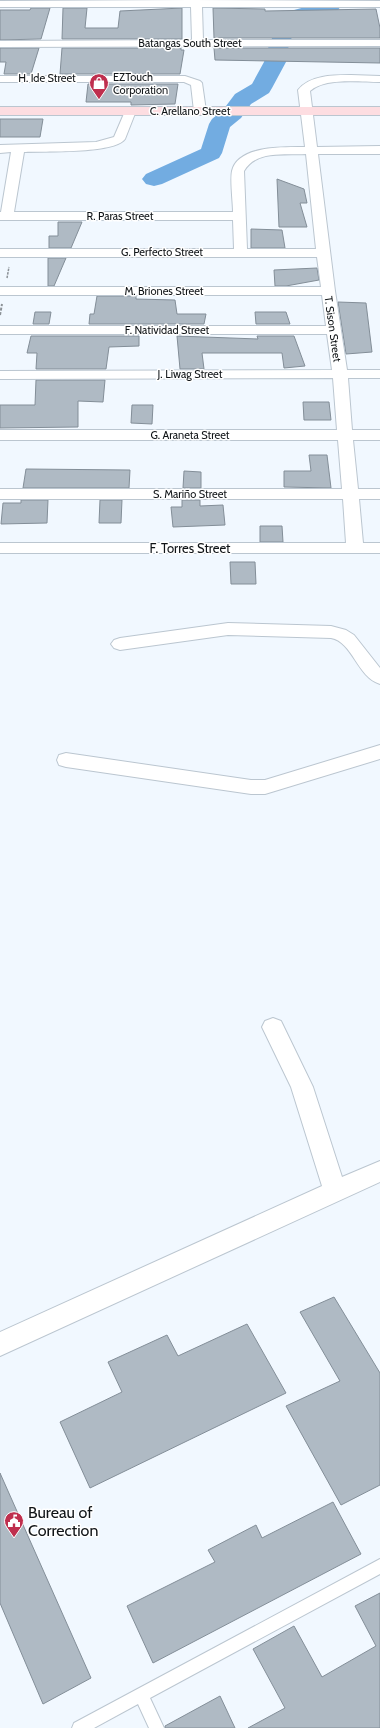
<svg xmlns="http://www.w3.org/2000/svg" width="380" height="1728" font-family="Cabin,sans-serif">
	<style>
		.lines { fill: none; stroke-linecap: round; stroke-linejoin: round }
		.river { fill: #72ace1; fill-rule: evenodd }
		.building { fill: #afbac4; stroke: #838e98 }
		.lane-casing { stroke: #bbc6d0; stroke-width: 2 }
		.street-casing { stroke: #bbc6d0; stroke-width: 2 }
		.secondary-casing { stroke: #bbc6d0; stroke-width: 2 }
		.path-far1 { stroke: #8c9297; stroke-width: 1.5; stroke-dasharray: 2.5 1; stroke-linecap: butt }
		.path { stroke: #8c9297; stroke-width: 2; stroke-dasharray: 3 1.5; stroke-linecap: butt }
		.lane { fill: #fff; fill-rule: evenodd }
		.street { fill: #fff; fill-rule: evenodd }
		.secondary { fill: #fddde1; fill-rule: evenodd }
		.labels { text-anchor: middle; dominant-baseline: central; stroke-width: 3; stroke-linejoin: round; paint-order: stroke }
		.far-street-label { font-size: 11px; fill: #101417; stroke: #fff }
		.far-poi-label { font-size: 11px; fill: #101417; stroke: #fff; text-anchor: start }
		.street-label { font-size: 13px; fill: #101417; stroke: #fff }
		.near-poi-label { font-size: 16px; fill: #101417; stroke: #fff; text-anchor: start }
	</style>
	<rect width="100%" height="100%" fill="#f1f8ff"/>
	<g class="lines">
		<path class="river" d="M331,0L338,2L341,6L338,10L299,21L289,44L286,62L272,88L269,93L251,104L241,118L230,127L222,153L219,158L162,184L154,186L146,184L142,179L146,174L201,149L209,124L212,119L223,110L235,94L252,84L264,62L269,45L283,13Z"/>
	</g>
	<g class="building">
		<path d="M31,8H50L41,39L0,40V10H30Z"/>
		<path d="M63,8H87L85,28H118L120,11L182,8V39H62Z"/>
		<path d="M213,8L265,9V11L376,9L380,28V38H214Z"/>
		<path d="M0,48H39L31,74H4L6,62H0Z"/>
		<path d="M62,48H181V50H184L180,74H60Z"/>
		<path d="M214,48H380V63L215,60Z"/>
		<path d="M88,84H178L175,104L131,105V102H86Z"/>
		<path d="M0,119H43L40,137H0Z"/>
		<path d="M277,179L304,189L307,203H300L307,227H279Z"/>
		<path d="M58,222H82L71,248H49V236H58Z"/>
		<path d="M251,229L282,230L285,248H251Z"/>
		<path d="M48,258H66L54,286H48Z"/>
		<path d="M317,268L319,280L286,286H275L274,270Z"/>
		<path d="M97,296H136V299L175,300L177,314H206L204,324H89L90,314H94Z"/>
		<path d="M338,302L366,303L372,352L346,354Z"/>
		<path d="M35,312H51L49,324H33Z"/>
		<path d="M255,312H286L290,324H256Z"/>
		<path d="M31,336H139V346L109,347L106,369H36L37,353H27Z"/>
		<path d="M177,336L258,339L257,336H294L305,366L284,368L282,353H202L204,369H180Z"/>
		<path d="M36,380H105L103,402L78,401V427L0,428V405H35Z"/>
		<path d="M303,402H329L331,420H304Z"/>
		<path d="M132,405H153L152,424L131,423Z"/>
		<path d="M309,455H327L331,488L284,487V471H311Z"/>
		<path d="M26,469L130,470L129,488H23Z"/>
		<path d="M184,471L201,472V488H183Z"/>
		<path d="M21,500H48L47,523L1,524L3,503H21Z"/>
		<path d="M100,500H122L121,523H99Z"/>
		<path d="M182,500H200V506L223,505L225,525L173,527L171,507H182Z"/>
		<path d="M260,526H282L283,542H260Z"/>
		<path d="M230,562H255L256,584H231Z"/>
		<path d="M334,1297L380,1373V1485L341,1505L286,1406L340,1381L300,1312Z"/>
		<path d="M247,1324L286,1393L90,1488L60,1422L122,1392L108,1362L167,1335L178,1356Z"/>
		<path d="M0,1473L91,1678L43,1704L0,1603Z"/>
		<path d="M333,1502L361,1554L153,1663L127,1606L215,1562L208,1550L256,1525L262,1538Z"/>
		<path d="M380,1593V1728H248L285,1708L253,1649L294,1626L322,1677L376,1646L355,1606Z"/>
		<path d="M220,1696L235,1728H165V1726Z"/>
	</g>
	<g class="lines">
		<defs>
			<path id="lane" d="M380,1559V1574L150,1698L164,1728H149L138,1704L94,1728H72L74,1723Z"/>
			<g id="street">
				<path d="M191,0L380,1V7H202L203,40H380V46L0,47V41L192,40L191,7H0V1Z"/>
				<path d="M351,75L380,76V82C361,82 325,77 310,91L317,147L380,146V154H318L335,291L347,370H380V378H348L352,430H380V440H353L358,489H380V499H359L363,543H380V553H0V543H346L343,499H0V489H342L338,440H0V430H337L333,378L0,379V371L332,370L327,334H0V326H326L322,295H0V287H321L317,257H0V249H234L233,220H0V212H1L11,152L0,153V145L96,142L114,137L126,109H134L136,111L125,139C115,154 43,151 24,152L14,212H233C233,202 230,180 232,171C238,145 285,147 305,147L298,90C310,75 333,75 351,75ZM306,154L316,249H247L244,171C256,150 285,155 306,154Z"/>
				<path d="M0,76H185L200,81L202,83L206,111L204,113H196L194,111L191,85L184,82H0Z"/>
				<path d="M228,623L331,626L346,630L354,635L380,668V684C357,677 353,642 331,638L228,635L120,650L114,648L111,644L114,640L120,638Z"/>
				<path d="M380,745V759L265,794H251L66,767L59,765L57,760L59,755L66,753L251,780H265Z"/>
				<path d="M273,1018L281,1021L313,1087L342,1177L380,1161V1182L0,1356V1332L322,1186L291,1087L262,1027L265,1021Z"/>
			</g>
			<rect id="secondary" x="0" y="107" width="380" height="8"/>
		</defs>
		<use href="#lane" class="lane-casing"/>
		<use href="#street" class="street-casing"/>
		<use href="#secondary" class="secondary-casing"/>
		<path class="path-far1" d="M7,278L9,267"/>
		<path class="path" d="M0,315L2,304"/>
		<use href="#lane" class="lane"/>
		<use href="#street" class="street"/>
		<use href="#secondary" class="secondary"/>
	</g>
	<defs>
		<symbol id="shop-pin" viewBox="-11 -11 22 30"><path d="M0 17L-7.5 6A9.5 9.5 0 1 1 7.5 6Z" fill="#bf2f4e" stroke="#fff"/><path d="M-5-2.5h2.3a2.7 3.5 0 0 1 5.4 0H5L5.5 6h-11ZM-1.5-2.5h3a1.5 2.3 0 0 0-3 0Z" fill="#fff"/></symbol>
		<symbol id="civic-pin" viewBox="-11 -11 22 30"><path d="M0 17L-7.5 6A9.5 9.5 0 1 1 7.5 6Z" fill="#bf2f4e" stroke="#fff"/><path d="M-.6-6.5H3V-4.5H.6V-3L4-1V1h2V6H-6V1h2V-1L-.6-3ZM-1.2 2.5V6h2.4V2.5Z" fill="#fff"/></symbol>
	</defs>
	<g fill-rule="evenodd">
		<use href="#shop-pin" x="88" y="72" width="22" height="30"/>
		<use href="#civic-pin" x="3" y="1510" width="22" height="30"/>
	</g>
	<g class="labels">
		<g class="far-street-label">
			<text x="190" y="43">Batangas South Street</text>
			<text x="47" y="78">H. Ide Street</text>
			<text x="190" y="111">C. Arellano Street</text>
			<text x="120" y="216">R. Paras Street</text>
			<text x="162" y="252">G. Perfecto Street</text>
			<text x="164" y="291">M. Briones Street</text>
			<text transform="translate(333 329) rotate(82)">T. Sison Street</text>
			<text x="167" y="330">F. Natividad Street</text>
			<text x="190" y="374">J. Liwag Street</text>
			<text x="190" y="435">G. Araneta Street</text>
			<text x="190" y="494">S. Mariño Street</text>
		</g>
		<g class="far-poi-label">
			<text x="113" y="77">EZTouch<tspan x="113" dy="13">Corporation</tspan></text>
		</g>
		<g class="street-label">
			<text x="190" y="548">F. Torres Street</text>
		</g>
		<g class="near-poi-label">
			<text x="28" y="1512">Bureau of<tspan x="28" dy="18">Correction</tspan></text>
		</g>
	</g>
</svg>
